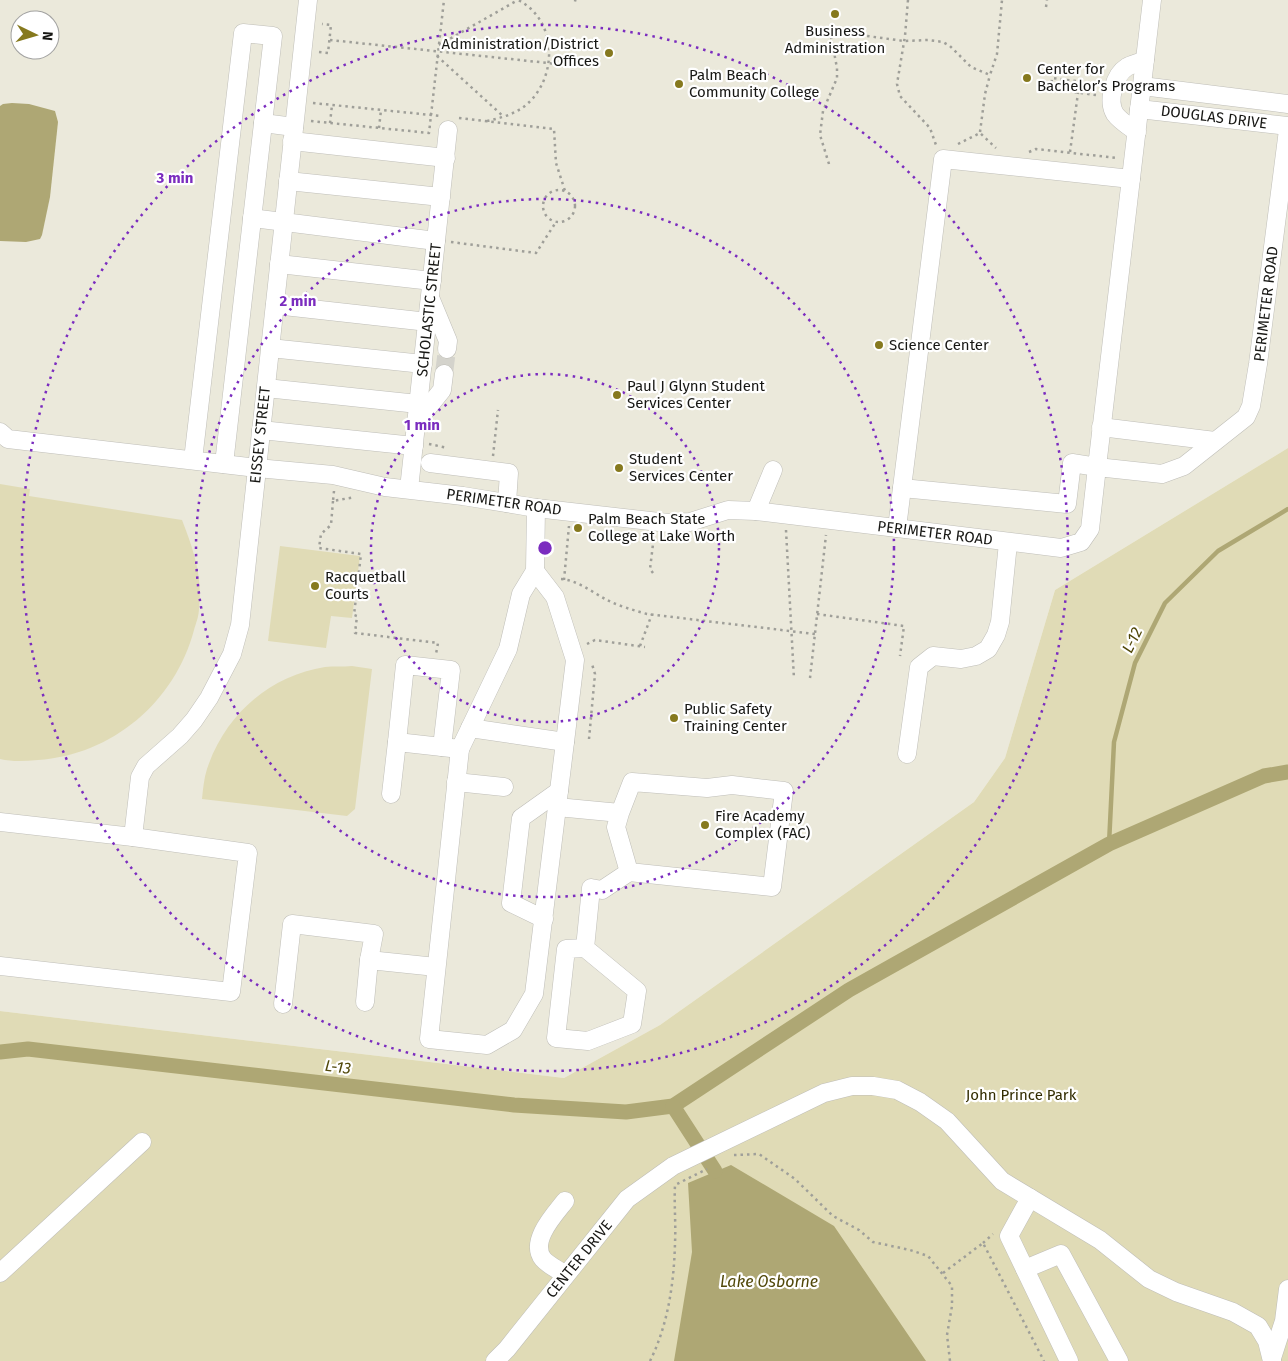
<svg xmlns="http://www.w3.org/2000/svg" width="1288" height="1361" font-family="'Fira Sans',sans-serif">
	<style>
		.built { fill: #ebe9db; fill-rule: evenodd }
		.green { fill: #e0dbb6 }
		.water { fill: #aea774 }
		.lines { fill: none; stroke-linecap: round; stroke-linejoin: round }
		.stream { stroke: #aea774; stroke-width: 4.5 }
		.canal { stroke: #aea774; stroke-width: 15 }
		.minor-tunnel { stroke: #d4d3cc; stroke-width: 18; stroke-dasharray: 18 9; stroke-linecap: butt }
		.minor-casing { stroke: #bfbeb8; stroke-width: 19 }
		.path { stroke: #9f9f99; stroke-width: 2.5; stroke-dasharray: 2.5 4; stroke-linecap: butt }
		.minor { stroke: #fff; stroke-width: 18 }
		.ring { fill: none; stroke: #7b2cbf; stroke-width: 2.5; stroke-dasharray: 2.5 5 }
		.poi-dot { fill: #86791e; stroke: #fff; stroke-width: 2 }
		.labels { text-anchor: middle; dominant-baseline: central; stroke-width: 4.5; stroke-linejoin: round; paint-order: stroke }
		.poi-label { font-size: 15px; fill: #171714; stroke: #fff; text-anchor: start }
		.street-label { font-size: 15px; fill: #171714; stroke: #fff }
		.park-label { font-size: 15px; fill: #322c01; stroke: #fff }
		.water-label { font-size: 16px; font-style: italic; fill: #514809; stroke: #fff }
		.centre { fill: #7b2cbf; stroke: #fff; stroke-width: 2.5 }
		.ring-label { font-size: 15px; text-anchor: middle; font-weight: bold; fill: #7b2cbf; stroke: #fff; stroke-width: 4.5; stroke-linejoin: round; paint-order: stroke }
	</style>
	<rect width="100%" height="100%" fill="#f5f4ed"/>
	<path class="built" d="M0,0H1288V448L1055,590L1005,758L974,802L660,1025L564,1078L0,1011ZM20,20H50V50H20Z"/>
	<g class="green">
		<path d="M1288,448V1361H0V1011L564,1078L660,1025L974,802L1005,758L1055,590Z"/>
		<path d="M0,484L30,489L29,496L182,520C193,548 203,577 199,608C199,616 196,623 194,630C175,702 112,755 38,760C25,761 13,762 0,759Z"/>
		<path d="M280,546L360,556L352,618L331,616L326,648L268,641Z"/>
		<path d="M352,666L372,669L355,809L347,816L202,799C203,789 204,778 207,769C225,715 269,676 325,667C333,666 343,667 352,666Z"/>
	</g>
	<g class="water">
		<path d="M12,103L29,104L55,111L58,122L50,197L42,235L40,239L26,242L0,241V106L3,104Z"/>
		<path d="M731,1165L834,1226L926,1361H674L692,1252L688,1183Z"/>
	</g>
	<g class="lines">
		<path class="stream" d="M1109,844L1114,742L1135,663L1165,603L1218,551L1288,509"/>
		<g class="canal">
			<path d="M0,1052L28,1049L514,1105L626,1112L673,1106L849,990L1109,844L1264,776L1288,772"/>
			<path d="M673,1106L715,1171"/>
		</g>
		<path class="minor-tunnel" d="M444,374L447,349"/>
		<defs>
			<g id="minor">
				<path d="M1142,86L1288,104"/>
				<path d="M1139,109L1288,126"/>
				<path d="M263,123L294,127"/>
				<path d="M1137,132C1130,127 1120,121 1115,114C1107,101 1114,75 1127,67C1132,64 1139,63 1145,60"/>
				<path d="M292,141L446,158"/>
				<path d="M288,181L441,197"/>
				<path d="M252,218L436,241"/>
				<path d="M279,264L432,281"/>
				<path d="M431,300L448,341L447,349"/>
				<path d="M275,305L428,322"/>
				<path d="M270,348L423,364"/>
				<path d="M266,388L418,404"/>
				<path d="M417,421L442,390L444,374"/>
				<path d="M1101,427L1215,441"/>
				<path d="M261,430L414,446"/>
				<path d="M0,432L8,439L257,468L333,475L385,487L463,496L536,508L668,523L690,522L728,510L756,511L1061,548L1081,542L1090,529L1097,467L1162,474L1184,466L1246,417L1251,406L1258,364L1288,130"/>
				<path d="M193,460L243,33L273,36L224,464"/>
				<path d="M430,463L509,473L507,503"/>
				<path d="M902,488L1067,504L1072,463L1097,467L1152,0"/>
				<path d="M409,489L448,130"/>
				<path d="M756,511L773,470"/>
				<path d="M897,528L943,159L1131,179"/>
				<path d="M470,728L565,742L575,660L555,597L535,571"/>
				<path d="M397,742L405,665L451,670L442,747"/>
				<path d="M460,749L429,1039L487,1045L513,1030L534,994L565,742"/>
				<path d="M907,754L919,667L933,656L961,659L976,656L988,649L996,635L1000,622L1008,543"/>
				<path d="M456,782L504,787"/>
				<path d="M391,794L397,742L460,749L508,649L521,594L535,571L536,508"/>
				<path d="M557,807L620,813L632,782L707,788L732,785L784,791L772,887L629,872L616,827L620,813"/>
				<path d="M0,822L133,837L248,853L231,992L0,966"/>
				<path d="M133,837L140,777L146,766L180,736L194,720L209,698L232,654L240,625L308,0"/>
				<path d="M544,919L511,903L521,818L559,791"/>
				<path d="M585,948L566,949L556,1038L588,1041L632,1024L637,991L585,948L591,888L602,890L629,872"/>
				<path d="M365,1002L369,960L436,967"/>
				<path d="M283,1004L292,924L374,934L369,960"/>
				<path d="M1030,1198L1009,1236L1069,1361"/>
				<path d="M565,1201C555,1214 529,1241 543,1259C548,1265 559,1270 565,1275"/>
				<path d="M1025,1269L1061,1254L1119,1361"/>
				<path d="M0,1273L142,1142"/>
				<path d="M1272,1358L1284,1321L1288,1289"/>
				<path d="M495,1361L507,1349L627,1199L673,1166L824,1093L852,1086H873L897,1090L920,1102L947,1121L1002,1181L1100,1240L1149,1279L1176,1292L1233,1312L1258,1326L1267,1341L1272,1361"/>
			</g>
		</defs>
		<use href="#minor" class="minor-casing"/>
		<g class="path">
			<path d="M574,0L580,1"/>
			<path d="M908,0L905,36L897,84L900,96L930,128L936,145"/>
			<path d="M1046,7L1047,0"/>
			<path d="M330,40L567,65L569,45"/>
			<path d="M439,45L518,0"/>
			<path d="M319,52L328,53L331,25L322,24"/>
			<path d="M437,56L504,117"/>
			<path d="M1096,95L1051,89L1052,78L1099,84"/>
			<path d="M313,103L441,116"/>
			<path d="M459,118L554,129L556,163L565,191"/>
			<path d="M311,121L429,133L444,0"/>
			<path d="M487,121C501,118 515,114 526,105C558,78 558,20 518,0"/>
			<path d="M330,123L332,105"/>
			<path d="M379,128L381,110"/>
			<path d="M980,132L985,94L990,75"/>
			<path d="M958,144L980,133L996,148"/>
			<path d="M1029,152L1036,149L1117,158"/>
			<path d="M1070,152L1078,93"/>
			<path d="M829,164L820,135L823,111L837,78V68L830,31L904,41L928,40L943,42L950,46L971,67L990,75L997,54L1002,0"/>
			<circle cx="559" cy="206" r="16"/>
			<path d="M451,242L536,253L556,222"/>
			<path d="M429,444L448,448"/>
			<path d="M493,456L498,410"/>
			<path d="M334,491L333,501L355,497"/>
			<path d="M333,501L331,525L321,534L319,548L361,554L354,615L357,616L355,633L438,643L436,654"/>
			<path d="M786,530L794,679"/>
			<path d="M653,573L650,569L654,536"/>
			<path d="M561,579C577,580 592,592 607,600C619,606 633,610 647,614L815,634"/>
			<path d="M564,580L569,526"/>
			<path d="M817,614L904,626L900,656"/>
			<path d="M587,644L595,640L645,647"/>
			<path d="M640,646L652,614"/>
			<path d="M810,678L826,535"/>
			<path d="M589,739L595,674L592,664"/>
			<path d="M734,1155L759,1154L795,1179L833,1216L859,1230L873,1242L910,1250L928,1256L952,1286V1306L947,1335L950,1361"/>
			<path d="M983,1243L993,1234"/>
			<path d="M943,1273L983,1243L1044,1361"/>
			<path d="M650,1361C668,1325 674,1283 675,1243C676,1224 674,1205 675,1185L707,1169"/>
		</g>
		<use href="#minor" class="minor"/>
	</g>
	<g class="ring">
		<circle cx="545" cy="548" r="174"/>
		<circle cx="545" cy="548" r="349"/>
		<circle cx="545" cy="548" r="523"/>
	</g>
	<g class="poi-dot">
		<circle cx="835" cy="14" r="5"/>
		<circle cx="609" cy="53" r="5"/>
		<circle cx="1027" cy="78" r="5"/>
		<circle cx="679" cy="84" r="5"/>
		<circle cx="879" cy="345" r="5"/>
		<circle cx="617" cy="395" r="5"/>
		<circle cx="619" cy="468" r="5"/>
		<circle cx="578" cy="528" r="5"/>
		<circle cx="315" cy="586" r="5"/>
		<circle cx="674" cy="718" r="5"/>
		<circle cx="705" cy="825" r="5"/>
	</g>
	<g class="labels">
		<g class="poi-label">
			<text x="835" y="31" text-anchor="middle">Business<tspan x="835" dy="17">Administration</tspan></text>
			<text x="599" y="44" text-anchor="end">Administration/District<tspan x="599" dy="17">Offices</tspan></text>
			<text x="1037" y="69">Center for<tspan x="1037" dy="17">Bachelor’s Programs</tspan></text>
			<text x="689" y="75">Palm Beach<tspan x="689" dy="17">Community College</tspan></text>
			<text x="889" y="345">Science Center</text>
			<text x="627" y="386">Paul J Glynn Student<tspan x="627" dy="17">Services Center</tspan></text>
			<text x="629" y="459">Student<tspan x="629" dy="17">Services Center</tspan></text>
			<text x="588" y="519">Palm Beach State<tspan x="588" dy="17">College at Lake Worth</tspan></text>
			<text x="325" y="577">Racquetball<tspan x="325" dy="17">Courts</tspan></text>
			<text x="684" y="709">Public Safety<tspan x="684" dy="17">Training Center</tspan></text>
			<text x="715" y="816">Fire Academy<tspan x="715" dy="17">Complex (FAC)</tspan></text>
		</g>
		<g class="street-label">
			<text transform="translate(1214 117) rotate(7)">DOUGLAS DRIVE</text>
			<text transform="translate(1266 304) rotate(-83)">PERIMETER ROAD</text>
			<text transform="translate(429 310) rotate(-84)">SCHOLASTIC STREET</text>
			<text transform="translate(260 435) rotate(-84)">EISSEY STREET</text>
			<text transform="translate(504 502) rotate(8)">PERIMETER ROAD</text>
			<text transform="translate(935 533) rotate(7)">PERIMETER ROAD</text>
			<text transform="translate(579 1259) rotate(-51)">CENTER DRIVE</text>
		</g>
		<g class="park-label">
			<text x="1021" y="1095">John Prince Park</text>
		</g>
		<g class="water-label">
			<text transform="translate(1132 640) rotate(-64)">L-12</text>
			<text transform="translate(338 1067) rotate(7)">L-13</text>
			<text x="769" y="1281">Lake Osborne</text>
		</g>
	</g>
	<circle cx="545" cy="548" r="8" class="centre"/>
	<g class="ring-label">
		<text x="175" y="183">3 min</text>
		<text x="298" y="306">2 min</text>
		<text x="422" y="430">1 min</text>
	</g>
	<g transform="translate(35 35) rotate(95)"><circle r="24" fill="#ffffff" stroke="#a2a2a1"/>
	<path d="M0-4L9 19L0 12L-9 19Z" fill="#86791e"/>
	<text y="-8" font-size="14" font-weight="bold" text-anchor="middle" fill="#171714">N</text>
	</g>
</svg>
